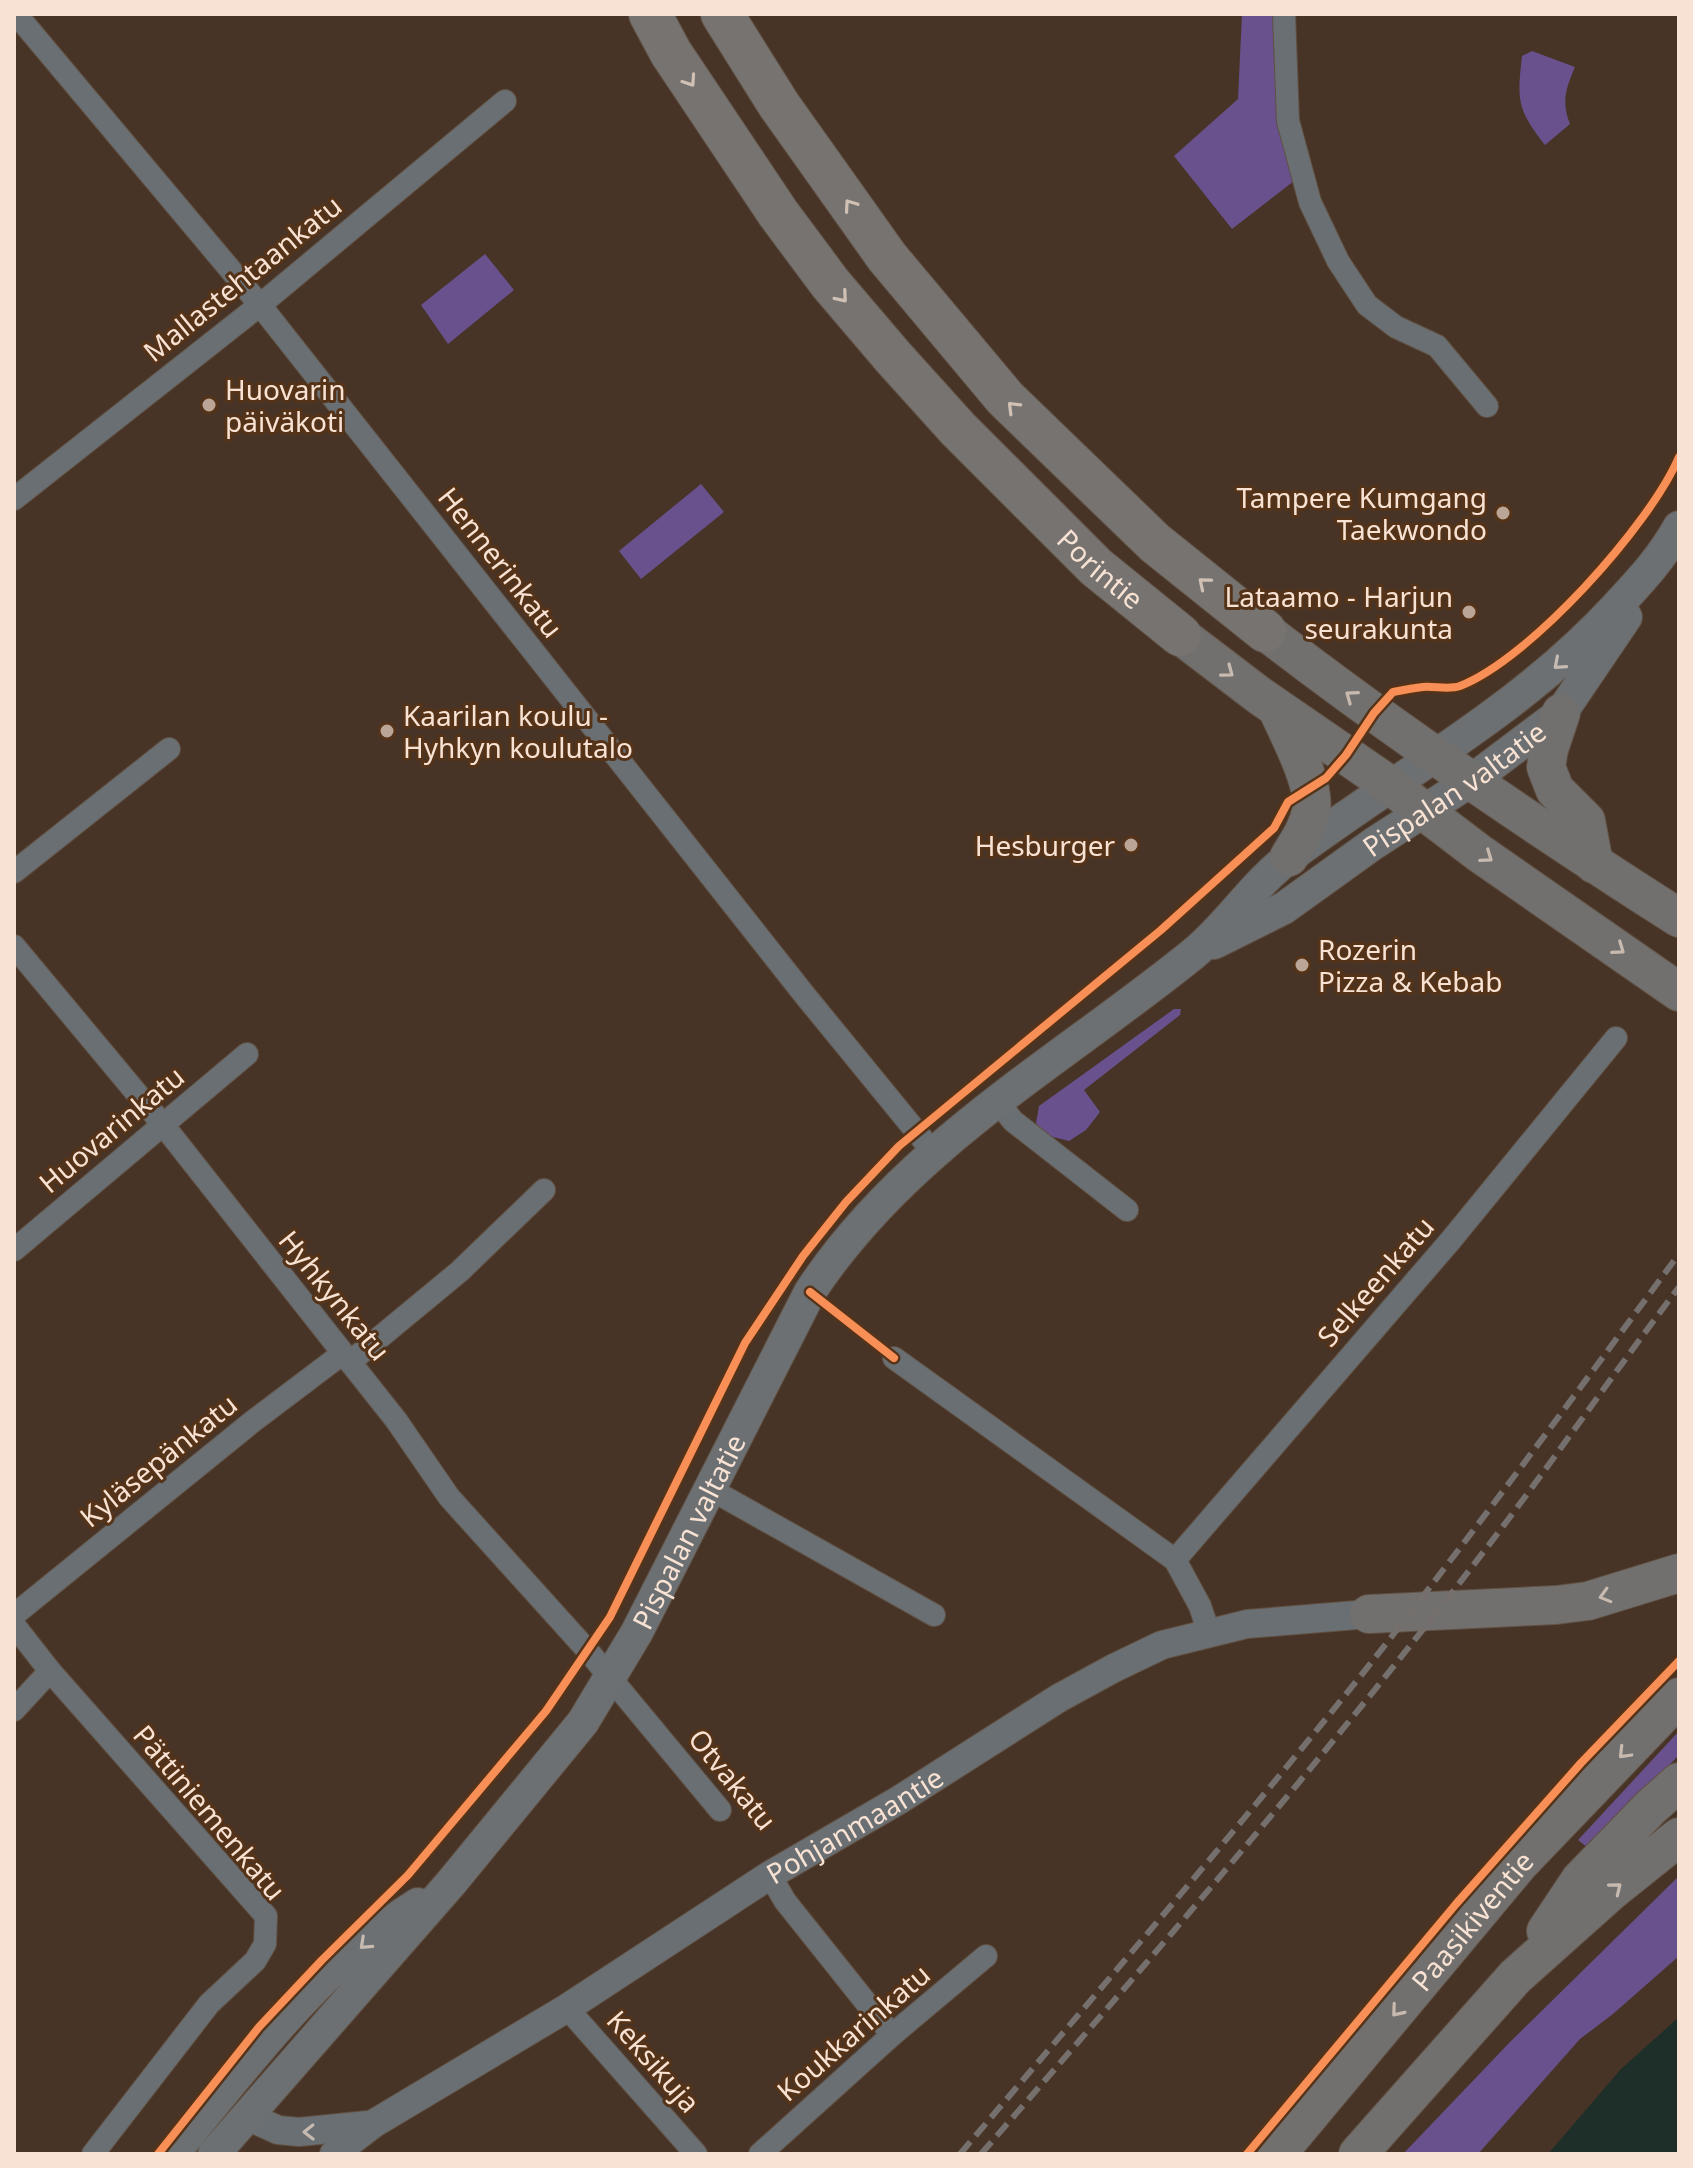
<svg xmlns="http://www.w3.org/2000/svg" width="1693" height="2168" font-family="'Noto Sans',sans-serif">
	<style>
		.green { fill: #68518c }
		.water { fill: #1e2f29 }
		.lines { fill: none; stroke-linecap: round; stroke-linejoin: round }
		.minor-casing { stroke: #615144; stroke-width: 24 }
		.tertiary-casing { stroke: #615144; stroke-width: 30 }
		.secondary-casing { stroke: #615144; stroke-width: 34 }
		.trunk-casing { stroke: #615144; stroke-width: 40 }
		.motorway-casing { stroke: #615144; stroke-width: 44 }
		.minor { stroke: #696f72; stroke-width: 22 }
		.tertiary { stroke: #696f72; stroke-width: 28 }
		.secondary { stroke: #6c7072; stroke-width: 32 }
		.trunk { stroke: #72706e; stroke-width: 38 }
		.motorway { stroke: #767370; stroke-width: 42 }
		.rail { stroke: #75706d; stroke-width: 6; stroke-dasharray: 16 8; stroke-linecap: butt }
		.cycleway-casing { stroke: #553318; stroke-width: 13 }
		.cycleway { stroke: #f78f57; stroke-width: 8 }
		.oneway { stroke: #d1c1b5 }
		.oneway2 { stroke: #c7bab1 }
		.oneway3 { stroke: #c9bab0 }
		.oneway4 { stroke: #c6bab1 }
		.poi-dot { fill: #baa596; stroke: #553318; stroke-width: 3 }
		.labels { text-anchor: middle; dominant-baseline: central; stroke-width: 6; stroke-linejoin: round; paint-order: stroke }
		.street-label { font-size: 28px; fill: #f8e2d3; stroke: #553318 }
		.poi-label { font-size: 28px; fill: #f8e2d3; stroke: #553318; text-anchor: start }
	</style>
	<rect width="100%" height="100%" fill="#473426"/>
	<g class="green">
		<path d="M1242,14H1274C1272,71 1277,127 1294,181L1232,229L1174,156L1238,99Z"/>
		<path d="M1532,51L1575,67C1566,88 1561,102 1570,124L1545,145C1517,109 1517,101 1522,56Z"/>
		<path d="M485,254L514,290L448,344L421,305Z"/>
		<path d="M701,484L724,512L641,579L619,551Z"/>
		<path d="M1174,1009H1181L1180,1015L1084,1090L1100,1112L1086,1130L1069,1141L1045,1135L1036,1123L1039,1106Z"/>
		<path d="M1679,1731V1755L1588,1848L1578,1840Z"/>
		<path d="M1679,1876V1956L1613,2014L1580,2039L1478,2154H1403L1509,2043Z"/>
	</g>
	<path class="water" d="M1679,2017V2154H1548L1621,2069Z"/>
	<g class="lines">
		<defs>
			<g id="minor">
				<path d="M16,14L260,305L803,993L933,1152"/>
				<path d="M1284,14L1288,121L1310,202L1338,261L1367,305L1396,327L1437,346L1487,406"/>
				<path d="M14,499L260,305L505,101"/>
				<path d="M14,872L169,749"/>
				<path d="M14,946L164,1126L350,1362L396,1420L449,1497L588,1651L720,1810"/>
				<path d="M998,1102L1013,1121L1127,1210"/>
				<path d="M14,1250L247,1054"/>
				<path d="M894,1358L1175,1560L1451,1240L1616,1038"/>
				<path d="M350,1362L460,1271L544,1190"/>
				<path d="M710,1489L934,1615"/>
				<path d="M1175,1560L1200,1606L1209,1633"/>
				<path d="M14,1615L252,1422L342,1354"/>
				<path d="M14,1625L50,1671L266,1916L265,1944L255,1961L209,2004L93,2154"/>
				<path d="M14,1710L50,1671"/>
				<path d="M770,1875L785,1901L892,2035"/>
				<path d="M567,2008L696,2154"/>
				<path d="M760,2154L892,2035L986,1956"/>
			</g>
			<g id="tertiary">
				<path d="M247,2116L278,2130L299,2132L368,2125"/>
				<path id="s1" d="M334,2154L373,2124L567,2008L770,1875L899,1800L1059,1698L1114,1668L1162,1645L1247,1624L1369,1614"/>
			</g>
			<g id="secondary">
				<path id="s2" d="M1214,943L1284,908L1373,844L1472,780L1561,713L1626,617"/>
				<path d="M173,2154C246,2065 319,1965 418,1904"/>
				<path id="s3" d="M214,2154L451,1883L583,1722L637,1632L810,1292C905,1147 1061,1061 1193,954C1228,926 1253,884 1291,856C1402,773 1520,711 1616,607C1640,581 1662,558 1679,527"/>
			</g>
			<g id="trunk">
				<path d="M1265,631C1398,734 1538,828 1679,918"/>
				<path d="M1180,635L1260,696L1391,786L1479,853L1679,992"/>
				<path d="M1277,708C1288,734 1316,783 1311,811C1308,828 1298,842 1289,857"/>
				<path d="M1561,713L1549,749L1546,767L1555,790L1586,821L1594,864"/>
				<path d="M1369,1614L1556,1605L1588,1601L1679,1573"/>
				<path d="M1546,1931L1580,1880L1651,1807L1679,1782"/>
				<path id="s4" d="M1277,2154L1519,1864L1679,1697"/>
				<path d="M1358,2154L1515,1977L1609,1893L1679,1837"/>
			</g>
			<g id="motorway">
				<path id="s5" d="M650,14L671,53L778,213L830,283L893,357L958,429L1096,567L1180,635"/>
				<path d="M722,14L779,105L887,257L1005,398L1155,543L1265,631"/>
			</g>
		</defs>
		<use href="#minor" class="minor-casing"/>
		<use href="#tertiary" class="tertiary-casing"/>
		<use href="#secondary" class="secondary-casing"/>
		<use href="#trunk" class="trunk-casing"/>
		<use href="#motorway" class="motorway-casing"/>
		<use href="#minor" class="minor"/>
		<use href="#tertiary" class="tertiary"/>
		<use href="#secondary" class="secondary"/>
		<use href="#trunk" class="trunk"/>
		<use href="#motorway" class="motorway"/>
		<g class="rail">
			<path d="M960,2154C1095,1995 1232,1836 1363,1673C1472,1535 1575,1395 1679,1254"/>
			<path d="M981,2154C1153,1956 1325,1758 1485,1550C1551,1464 1613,1374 1679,1287"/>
		</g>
		<defs>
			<g id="cycleway">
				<path d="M810,1292L894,1358"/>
				<path d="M158,2154L259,2027L322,1960L408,1875L546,1711L610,1617L745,1343L803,1256L846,1202L899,1146L1161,930L1274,828L1288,802L1326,778L1346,755L1374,713L1393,692C1403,690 1413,688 1423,687C1435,686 1449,690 1460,686C1530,659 1650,525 1679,457"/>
				<path d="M1247,2154L1456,1904L1581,1763L1679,1661"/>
			</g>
		</defs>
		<use href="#cycleway" class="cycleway-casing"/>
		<use href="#cycleway" class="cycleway"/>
	</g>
	<defs><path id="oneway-chevron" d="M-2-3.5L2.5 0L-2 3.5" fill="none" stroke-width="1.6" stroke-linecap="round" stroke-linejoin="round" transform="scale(2)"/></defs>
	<g class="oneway">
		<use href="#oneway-chevron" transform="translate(690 81) rotate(56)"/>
		<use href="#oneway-chevron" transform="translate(850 205) rotate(-125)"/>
		<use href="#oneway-chevron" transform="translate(842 297) rotate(50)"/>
		<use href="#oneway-chevron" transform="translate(1013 407) rotate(-135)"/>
		<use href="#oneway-chevron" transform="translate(1204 583) rotate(-140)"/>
	</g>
	<g class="oneway2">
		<use href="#oneway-chevron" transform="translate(1559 664) rotate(139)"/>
		<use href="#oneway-chevron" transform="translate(365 1944) rotate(137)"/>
	</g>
	<g class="oneway3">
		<use href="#oneway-chevron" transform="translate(1228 672) rotate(37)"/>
		<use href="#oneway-chevron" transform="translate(1351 696) rotate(-144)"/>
		<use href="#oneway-chevron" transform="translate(1487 857) rotate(35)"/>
		<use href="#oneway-chevron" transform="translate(1619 949) rotate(35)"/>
		<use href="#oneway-chevron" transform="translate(1605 1596) rotate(164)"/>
		<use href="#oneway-chevron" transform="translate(1624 1753) rotate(134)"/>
		<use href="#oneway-chevron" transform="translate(1616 1888) rotate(-39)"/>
		<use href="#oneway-chevron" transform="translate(1397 2011) rotate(130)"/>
	</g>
	<use class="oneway4" href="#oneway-chevron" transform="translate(309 2132) rotate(179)"/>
	<g class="poi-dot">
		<circle cx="209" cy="405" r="8"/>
		<circle cx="1503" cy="513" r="8"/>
		<circle cx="1469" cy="612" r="8"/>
		<circle cx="387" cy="731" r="8"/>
		<circle cx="1131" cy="845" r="8"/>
		<circle cx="1302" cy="965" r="8"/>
	</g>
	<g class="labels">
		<g class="street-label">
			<text transform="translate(242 278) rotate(-39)">Mallastehtaankatu</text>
			<text transform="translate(501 562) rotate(52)">Hennerinkatu</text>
			<text stroke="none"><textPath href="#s5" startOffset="718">Porintie</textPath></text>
			<text stroke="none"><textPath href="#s2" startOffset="286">Pispalan valtatie</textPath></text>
			<text transform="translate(111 1129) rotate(-40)">Huovarinkatu</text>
			<text transform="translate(1375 1281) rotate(-49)">Selkeenkatu</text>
			<text transform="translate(335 1295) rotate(51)">Hyhkynkatu</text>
			<text transform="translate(158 1460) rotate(-39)">Kyläsepänkatu</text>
			<text stroke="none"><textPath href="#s3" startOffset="786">Pispalan valtatie</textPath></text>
			<text transform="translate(733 1779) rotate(51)">Otvakatu</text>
			<text transform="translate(210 1812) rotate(50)">Pättiniemenkatu</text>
			<text stroke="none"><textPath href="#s1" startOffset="616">Pohjanmaantie</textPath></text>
			<text stroke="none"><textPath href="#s4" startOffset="304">Paasikiventie</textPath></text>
			<text transform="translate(853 2032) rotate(-41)">Koukkarinkatu</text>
			<text transform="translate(654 2061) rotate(49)">Keksikuja</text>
		</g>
		<g class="poi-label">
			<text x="225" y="389">Huovarin<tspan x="225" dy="32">päiväkoti</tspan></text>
			<text x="1487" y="497" text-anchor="end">Tampere Kumgang<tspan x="1487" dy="32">Taekwondo</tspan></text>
			<text x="1453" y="596" text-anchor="end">Lataamo - Harjun<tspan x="1453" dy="32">seurakunta</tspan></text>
			<text x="403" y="715">Kaarilan koulu -<tspan x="403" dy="32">Hyhkyn koulutalo</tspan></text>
			<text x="1115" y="845" text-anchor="end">Hesburger</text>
			<text x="1318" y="949">Rozerin<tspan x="1318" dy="32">Pizza &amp; Kebab</tspan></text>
		</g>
	</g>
	<rect width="1693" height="2168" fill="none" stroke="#f8e2d3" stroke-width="32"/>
</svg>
